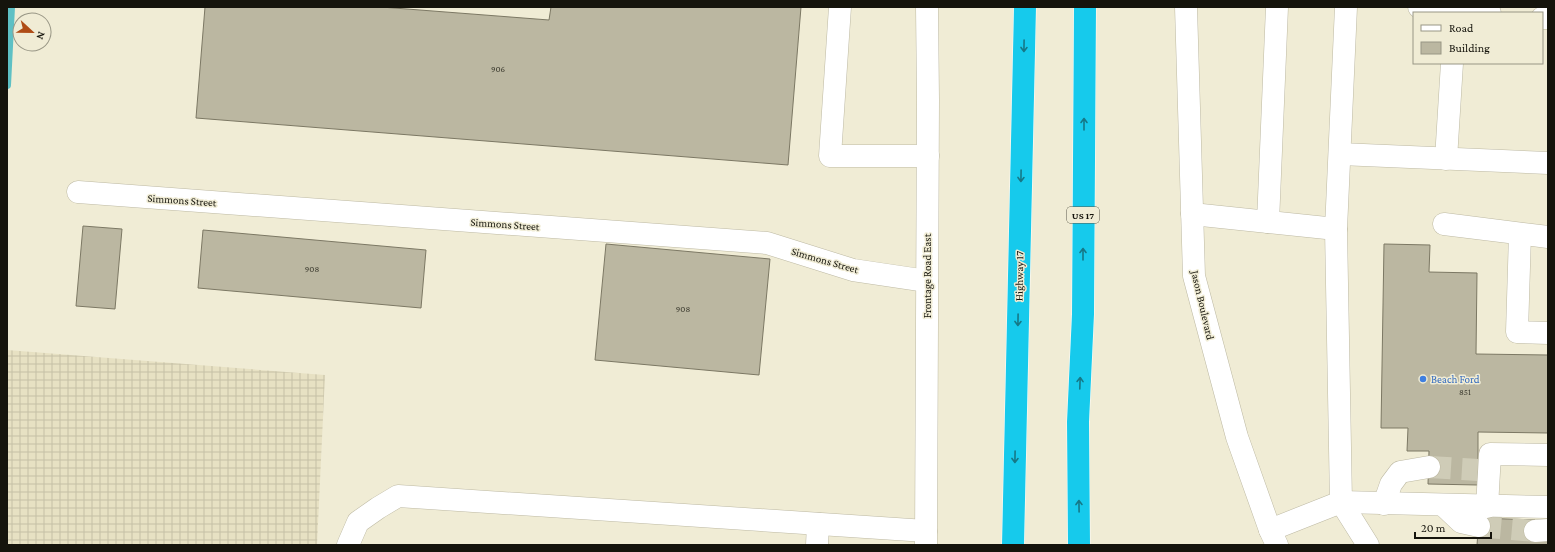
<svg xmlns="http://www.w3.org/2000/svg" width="1555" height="552" font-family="'Crimson Pro',serif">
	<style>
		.industrial { fill: url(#industrial-grid) }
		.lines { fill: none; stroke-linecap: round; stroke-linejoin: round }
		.stream { stroke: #5ec0c4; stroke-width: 8 }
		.building { fill: #bbb7a1; stroke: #7c7864 }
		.minor-tunnel { stroke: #cfccb7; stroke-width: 22; stroke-dasharray: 22 11; stroke-linecap: butt }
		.minor-casing { stroke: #bdb9a3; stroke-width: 23 }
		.highway-casing { stroke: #fff; stroke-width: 23 }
		.minor { stroke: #fff; stroke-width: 22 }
		.highway { stroke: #16caec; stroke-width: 22 }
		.oneway { stroke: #167887 }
		.shop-dot { fill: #3f7fe0; stroke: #f0ecd5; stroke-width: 1.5 }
		.labels { text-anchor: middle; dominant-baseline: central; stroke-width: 3; stroke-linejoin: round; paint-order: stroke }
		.number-label { font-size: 9px; fill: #3e3d31 }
		.shield { fill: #f0ecd5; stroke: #575548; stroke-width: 1 }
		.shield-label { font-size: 10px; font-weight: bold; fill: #15140c }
		.street-label { font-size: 11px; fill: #15140c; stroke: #f0ecd5 }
		.shop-label { font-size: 11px; fill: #366cbe; stroke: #f0ecd5; text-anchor: start }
	</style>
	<defs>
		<pattern id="industrial-grid" width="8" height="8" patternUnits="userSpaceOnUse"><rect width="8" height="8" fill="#e7e1c3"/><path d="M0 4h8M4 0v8" fill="none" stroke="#c5c0a6"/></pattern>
	</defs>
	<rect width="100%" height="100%" fill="#f0ecd5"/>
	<path class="industrial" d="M7,350L325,375L317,545H7Z"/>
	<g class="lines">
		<path class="stream" d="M7,85L11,7"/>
	</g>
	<g class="building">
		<path d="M205,7H381L549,20L551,7H801L788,165L196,118Z"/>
		<path d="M83,226L122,229L115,309L76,306Z"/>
		<path d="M203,230L426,250L421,308L198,288Z"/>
		<path d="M606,244L770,259L759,375L595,360Z"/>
		<path d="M1384,244L1430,245L1429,272L1477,273L1476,354L1548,355V433L1478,432V485L1428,484L1429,451H1407L1408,428H1381Z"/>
		<path d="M1479,518L1535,520L1548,539V545H1477Z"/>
	</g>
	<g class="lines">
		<g class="minor-tunnel">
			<path d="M1429,467L1478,470"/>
			<path d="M1479,526L1535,531"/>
		</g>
		<defs>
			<g id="minor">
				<path d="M840,7L830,156H928"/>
				<path d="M1186,7L1194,276L1237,437L1270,530L1277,545"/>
				<path d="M1419,7L1490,13"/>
				<path d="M1542,18H1548"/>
				<path d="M1340,154L1548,163"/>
				<path d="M1446,159L1452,63"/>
				<path d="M78,192L767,243L853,270L927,281"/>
				<path d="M1192,214L1336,229L1341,502L1270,530"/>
				<path d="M1268,222L1277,7"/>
				<path d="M1444,224L1548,237"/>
				<path d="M1336,229L1346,7"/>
				<path d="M1520,234L1517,332L1548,333"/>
				<path d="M1341,502L1548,507"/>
				<path d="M1341,502L1368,545"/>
				<path d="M1384,504L1391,484L1400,472L1429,467"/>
				<path d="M1443,505L1461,522L1479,526"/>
				<path d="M1487,507L1490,454L1548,455"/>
				<path d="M1535,531L1548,530"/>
				<path d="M348,545L358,522L378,508L398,496L926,531"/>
				<path d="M817,545L818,524"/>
				<path d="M926,545L928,100L927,7"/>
			</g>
			<g id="highway">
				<path d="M1013,545L1025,7"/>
				<path d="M1079,545L1078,422L1083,314L1085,7"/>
			</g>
		</defs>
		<use href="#minor" class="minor-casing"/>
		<use href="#highway" class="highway-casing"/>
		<use href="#minor" class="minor"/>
		<use href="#highway" class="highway"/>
	</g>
	<defs><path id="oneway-shaft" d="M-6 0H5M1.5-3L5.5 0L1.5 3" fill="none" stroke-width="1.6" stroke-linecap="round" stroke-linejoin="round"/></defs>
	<g class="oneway">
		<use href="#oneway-shaft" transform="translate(1024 46) rotate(91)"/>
		<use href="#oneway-shaft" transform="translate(1084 124) rotate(-90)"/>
		<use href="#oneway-shaft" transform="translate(1021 176) rotate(91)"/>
		<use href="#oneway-shaft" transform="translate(1083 254) rotate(-90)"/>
		<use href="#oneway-shaft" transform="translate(1018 320) rotate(91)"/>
		<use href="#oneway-shaft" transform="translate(1080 383) rotate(-88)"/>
		<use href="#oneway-shaft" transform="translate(1015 457) rotate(91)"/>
		<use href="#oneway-shaft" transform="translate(1079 506) rotate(-91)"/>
	</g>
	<circle class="shop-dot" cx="1423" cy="379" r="4"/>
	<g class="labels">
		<g class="number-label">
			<text x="498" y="69">906</text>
			<text x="312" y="269">908</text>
			<text x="683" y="309">908</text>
			<text x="1465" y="392">851</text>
		</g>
		<rect class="shield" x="1067" y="207" width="32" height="16" rx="3"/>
		<g class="shield-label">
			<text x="1083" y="215">US 17</text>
		</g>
		<g class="street-label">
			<text transform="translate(182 200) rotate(4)">Simmons Street</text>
			<text transform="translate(505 224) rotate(4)">Simmons Street</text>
			<text transform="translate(825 260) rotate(16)">Simmons Street</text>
			<text transform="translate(927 276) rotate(-90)">Frontage Road East</text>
			<text transform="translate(1019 276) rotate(-89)">Highway 17</text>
			<text transform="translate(1203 305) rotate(77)">Jason Boulevard</text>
		</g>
		<g class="shop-label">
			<text x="1431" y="379">Beach Ford</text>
		</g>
	</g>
	<rect width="1555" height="552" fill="none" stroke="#15140c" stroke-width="16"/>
	<rect x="1413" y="12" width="130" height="52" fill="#f0ecd5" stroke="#989685"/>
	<rect x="1421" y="25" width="20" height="6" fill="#ffffff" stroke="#989685"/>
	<text x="1449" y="32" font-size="12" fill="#15140c">Road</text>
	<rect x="1421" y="42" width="20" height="12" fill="#bbb7a1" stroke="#989685"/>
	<text x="1449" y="52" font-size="12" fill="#15140c">Building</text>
	<g transform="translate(32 32) rotate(112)"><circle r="19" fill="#f0ecd5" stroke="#989685"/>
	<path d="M0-3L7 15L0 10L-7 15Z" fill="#af4c16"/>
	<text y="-6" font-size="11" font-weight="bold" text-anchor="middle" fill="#15140c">N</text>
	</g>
	<path d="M1415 532v6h76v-6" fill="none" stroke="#15140c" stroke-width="2"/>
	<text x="1421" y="532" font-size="12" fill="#15140c" stroke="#f0ecd5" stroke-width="3" paint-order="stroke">20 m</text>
</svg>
